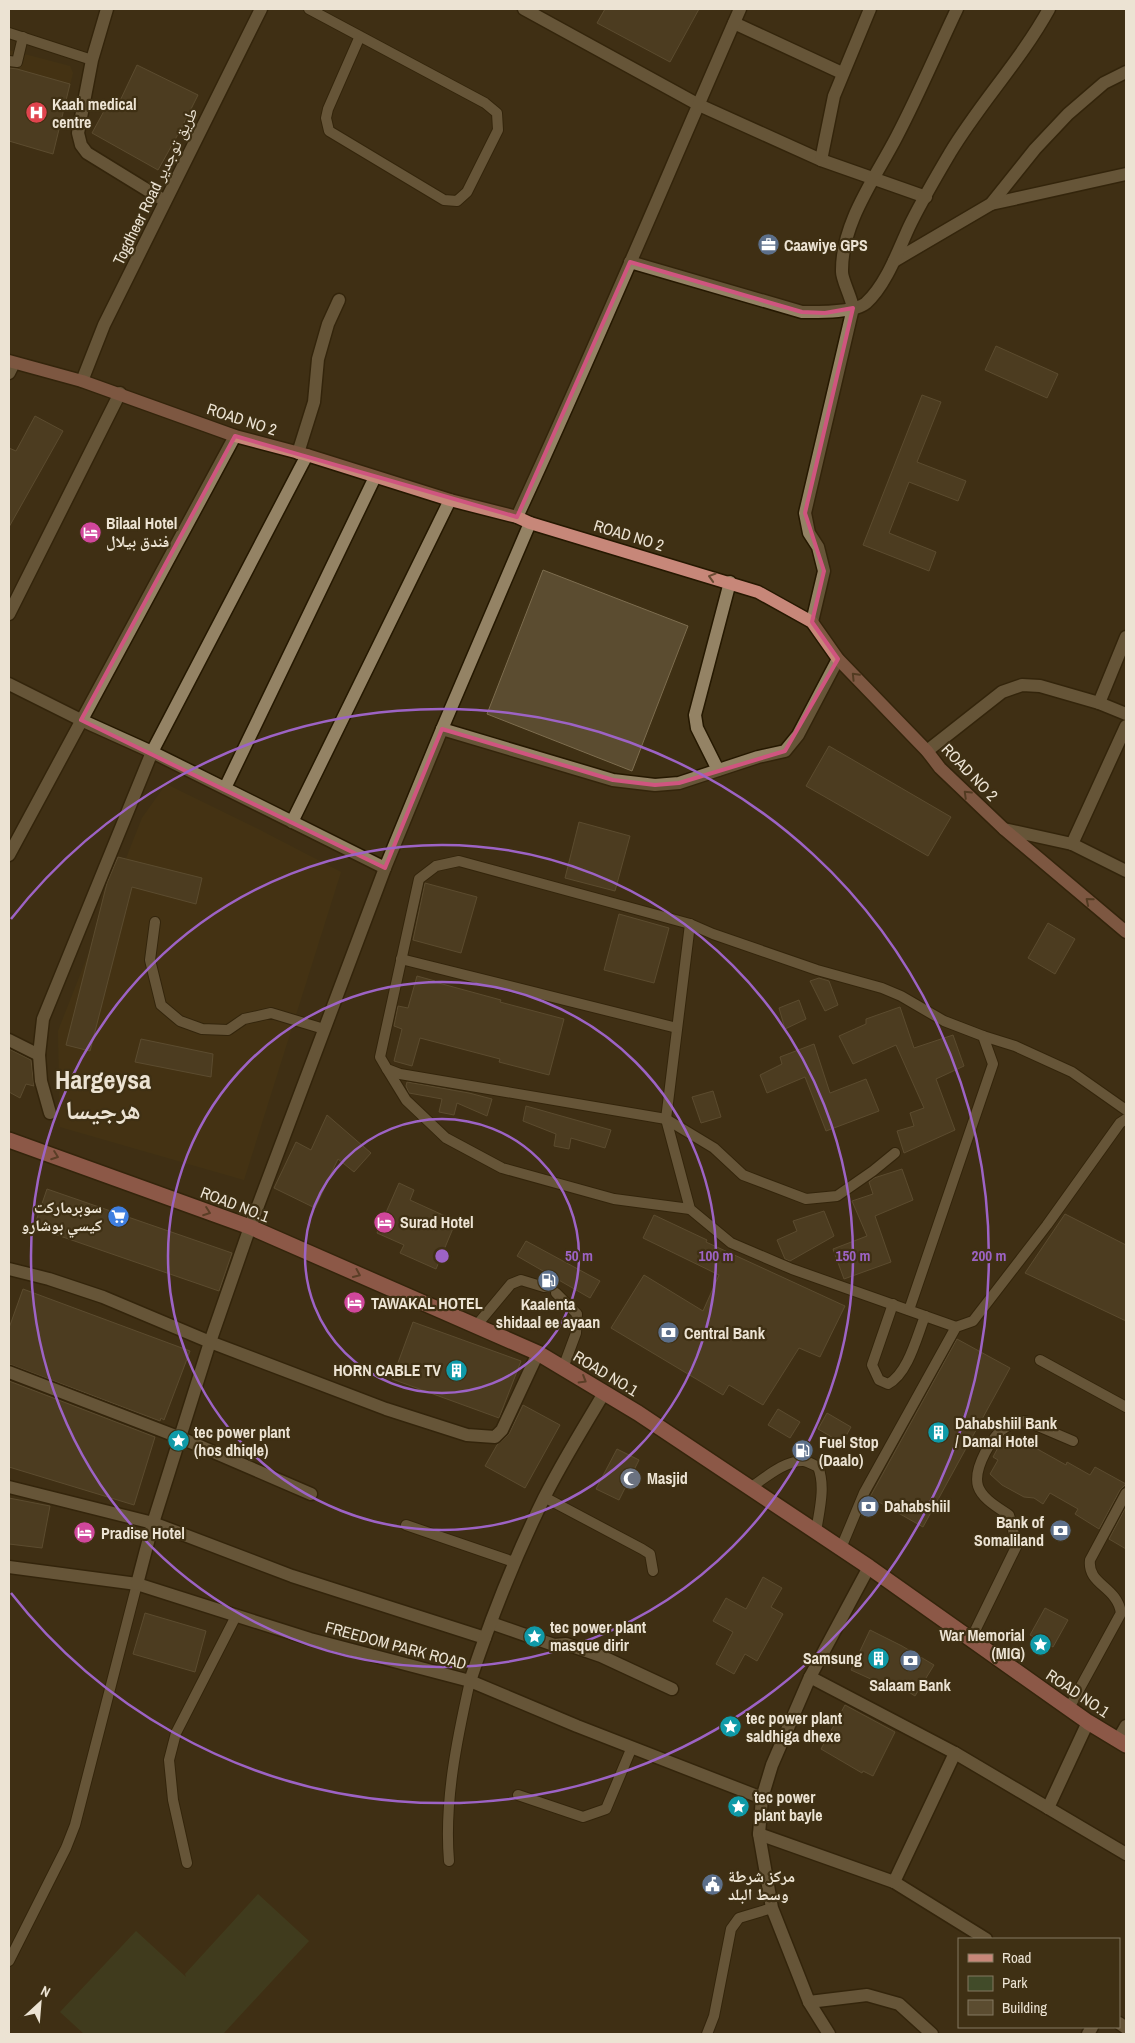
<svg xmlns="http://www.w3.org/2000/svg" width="1135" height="2043" font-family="'Archivo Narrow','Noto Naskh Arabic',sans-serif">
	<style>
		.built { fill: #493713 }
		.green { fill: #414b29 }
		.building { fill: #5b4c30; stroke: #7d6d4f }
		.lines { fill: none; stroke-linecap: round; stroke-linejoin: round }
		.lane-casing { stroke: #251800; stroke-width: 12 }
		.street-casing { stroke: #251800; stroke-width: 15 }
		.secondary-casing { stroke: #251800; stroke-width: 15 }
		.primary-casing { stroke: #251800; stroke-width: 15 }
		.highway-casing { stroke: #251800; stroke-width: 18 }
		.lane { stroke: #948365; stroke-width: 10 }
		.street { stroke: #948365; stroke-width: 12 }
		.secondary { stroke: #948365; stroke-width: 12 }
		.primary { stroke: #c78779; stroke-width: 12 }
		.highway { stroke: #e98a86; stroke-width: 15 }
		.oneway { stroke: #684a32 }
		.oneway2 { stroke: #7a503c }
		.marked { fill: none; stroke: #cf557f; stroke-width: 4; stroke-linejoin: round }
		.ring { fill: none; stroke: #9d63c5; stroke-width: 2.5 }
		.labels { text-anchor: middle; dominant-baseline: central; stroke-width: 4.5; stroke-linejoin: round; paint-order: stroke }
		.poi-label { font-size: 16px; font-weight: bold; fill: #ece3d3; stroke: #3f3014; text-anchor: start }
		.street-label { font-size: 16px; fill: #ece3d3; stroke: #3f3014 }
		.town-label { font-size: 26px; font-weight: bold; fill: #ece3d3; stroke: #3f3014 }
		.centre { fill: #9d63c5; stroke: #3f3014; stroke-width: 2.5 }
		.ring-label { font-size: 15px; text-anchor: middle; font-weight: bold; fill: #9d63c5; stroke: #3f3014; stroke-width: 4.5; stroke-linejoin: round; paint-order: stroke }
	</style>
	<rect width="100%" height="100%" fill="#3f3014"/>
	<g class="built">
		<path d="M9,50L70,66L73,73L53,154L9,141Z"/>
		<path d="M166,784L260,830L341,872L244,1180L60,1127L58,1031L142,818Z"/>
	</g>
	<path class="green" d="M258,1894L309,1941L223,2034H84L60,2012L136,1931L186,1977L185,1974Z"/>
	<g class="building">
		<path d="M605,9H699L670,62L597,23Z"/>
		<path d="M137,65L198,95L181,129L158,170L92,133L110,100L118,105Z"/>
		<path d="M9,68L17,69L70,84L53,154L9,141Z"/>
		<path d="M996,346L1058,374L1047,398L985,370Z"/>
		<path d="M922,395L941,402L917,462L966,481L958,501L909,482L889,533L936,552L929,571L863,545Z"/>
		<path d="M35,416L63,431L9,527V448L16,451Z"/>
		<path d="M543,570L688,626L632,771L487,714Z"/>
		<path d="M829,746L951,817L928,856L806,786Z"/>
		<path d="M579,822L630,836L615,891L565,878Z"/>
		<path d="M118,857L202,878L196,904L132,887L90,1051L66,1045L107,883Z"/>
		<path d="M425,883L477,897L461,953L413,940Z"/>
		<path d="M619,914L669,928L654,983L604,970Z"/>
		<path d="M1048,923L1075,939L1055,974L1028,958Z"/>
		<path d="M417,976L435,981V982L501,1000L500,1002L564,1019L549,1075L499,1062L500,1059L420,1038L412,1066L394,1061L402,1029L394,1026L398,1006L408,1008Z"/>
		<path d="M819,978L829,981L838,1005L825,1011L810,981Z"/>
		<path d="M799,1000L806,1019L785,1029L779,1008Z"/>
		<path d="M900,1007L914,1048L953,1035L964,1066L936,1079L955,1130L904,1153L897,1131L914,1126L910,1113L924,1108L896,1045L853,1064L839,1036L866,1024V1019Z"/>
		<path d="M141,1039L213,1054L211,1077L135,1062Z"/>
		<path d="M814,1044L830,1093L866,1079L879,1111L826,1131L805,1077L767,1093L760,1075L782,1064L780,1057Z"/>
		<path d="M9,1049L31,1060L34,1086L26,1084L20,1098L9,1092Z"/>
		<path d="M407,1082L469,1093L492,1099L487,1116L457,1103L454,1115L439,1112L442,1099L409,1093L406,1086Z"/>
		<path d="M713,1091L721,1117L701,1123L692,1097Z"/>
		<path d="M526,1106L611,1130L605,1148L571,1138L569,1149L554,1146L556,1134L523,1121Z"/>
		<path d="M327,1115L371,1153L354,1172L338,1159L315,1208L274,1188L296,1142L311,1150Z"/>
		<path d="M902,1169L913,1200L875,1216L891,1262L844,1279L833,1249L867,1236L852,1201L873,1194L869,1182L874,1178Z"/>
		<path d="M399,1183L414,1190L410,1200L456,1221L436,1269L400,1253L404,1245L377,1233Z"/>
		<path d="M47,1189L232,1253L219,1291L34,1227Z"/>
		<path d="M824,1211L834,1236L790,1261L785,1259L777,1240L797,1231L793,1221Z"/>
		<path d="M1065,1214L1126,1245V1321L1025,1273Z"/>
		<path d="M654,1215L707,1240L706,1242L845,1306L820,1357L799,1348L763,1405L729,1385L723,1395L611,1328L644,1275L703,1311L719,1275L643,1238Z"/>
		<path d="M526,1241L600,1281L590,1298L517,1256Z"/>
		<path d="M23,1289L190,1351L164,1420L161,1418L160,1421L9,1364V1328Z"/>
		<path d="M413,1322L521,1361L499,1418L392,1379Z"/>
		<path d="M957,1339L1010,1368L923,1527L870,1497Z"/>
		<path d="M9,1381L155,1437L134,1505L9,1467Z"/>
		<path d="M523,1405L560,1425L525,1488L485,1466L497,1445L509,1434Z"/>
		<path d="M778,1409L800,1422L790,1438L768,1425Z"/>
		<path d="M827,1413L851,1427L842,1443L818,1429Z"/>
		<path d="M1014,1436L1066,1465L1067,1462L1090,1475L1095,1467L1126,1484L1120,1490L1099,1529L1075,1514L1078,1509L1050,1493L1043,1504L1034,1498L1024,1497L1002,1485L990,1474L998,1460L993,1457L1002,1440L1005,1437L1012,1441Z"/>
		<path d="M617,1449L639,1460L619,1500L596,1489Z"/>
		<path d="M9,1498L50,1506L42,1548L9,1544Z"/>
		<path d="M1126,1507V1549L1109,1539Z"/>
		<path d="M763,1577L782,1588L771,1607L783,1614L757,1661L745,1654L734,1674L716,1664L733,1632L713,1621L726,1598L746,1609Z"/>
		<path d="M1045,1608L1068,1620L1053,1647L1030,1635Z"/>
		<path d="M145,1613L206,1631L195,1672L133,1654Z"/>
		<path d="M870,1630L902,1646L934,1665L915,1696L889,1680L886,1686L851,1670Z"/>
		<path d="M845,1705L895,1732L873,1776L863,1771L862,1773L821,1749Z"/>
	</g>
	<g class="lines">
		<defs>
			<g id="lane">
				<path d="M309,9L485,103L497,113L498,130L467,192L457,201L444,200L329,131L326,118L328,109L360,36"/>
				<path d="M9,33L92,60"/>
				<path d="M9,61L17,62L23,37"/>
				<path d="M155,922L150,960L161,1005L180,1021L202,1029L228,1030L244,1019L271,1013L324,1029"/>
				<path d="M690,924L666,1119L690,1209L731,1243L792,1269L956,1327"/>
				<path d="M401,959L677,1028"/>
				<path d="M983,1036L1015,1046L1072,1072L1126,1110"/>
				<path d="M387,1069L406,1100L446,1138L502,1168L614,1199L690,1209"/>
				<path d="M895,1153L873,1171L837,1196L806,1199L743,1175L714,1148L666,1119L400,1074L387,1069L380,1057L419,879L436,866L459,861L690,924L713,934L817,970L882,988L901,996L944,1021L983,1036L993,1064L909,1310"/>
				<path d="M556,1293L577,1314L576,1333L563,1368"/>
				<path d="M893,1304L872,1365L879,1380L888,1384C908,1374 917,1336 925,1316"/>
				<path d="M476,1326L511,1284L521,1280L544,1287"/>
				<path d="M1040,1360L1126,1407"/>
				<path d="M750,1488C765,1478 785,1460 804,1461C809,1462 814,1465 818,1467C826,1487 819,1511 816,1532"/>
				<path d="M544,1497L642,1549L650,1554L653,1571"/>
				<path d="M406,1525L514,1562"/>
				<path d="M841,1548L864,1493L956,1327L973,1321L1047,1225L1120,1123L1126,1119"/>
				<path d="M971,1639L1017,1545L1009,1515C999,1508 982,1499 978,1486C973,1469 992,1434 1008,1426C1013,1424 1020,1422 1026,1421L1073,1441"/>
				<path d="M1069,1708L1121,1613C1117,1586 1087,1585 1090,1560L1126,1493"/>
				<path d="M518,1795L583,1817L606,1809L632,1747"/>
				<path d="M449,1861C444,1801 457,1739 470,1681"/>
				<path d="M187,1863L173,1800L169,1760L176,1733L236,1616"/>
				<path d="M9,1961L66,1848L75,1825L137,1584"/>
				<path d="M707,2034L714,2016L731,1929L739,1918L772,1908"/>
			</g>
			<g id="street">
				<path d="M107,9L92,60L78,133L81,145L87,153L165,201"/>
				<path d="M524,9L699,105L821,160L926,197"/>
				<path d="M734,23L842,73"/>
				<path d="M821,160L834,96L870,9"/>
				<path d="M991,204L1126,174"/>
				<path d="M894,261L991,204L1035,149L1068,114L1104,83L1126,72"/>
				<path d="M630,262L802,312C817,312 854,313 866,303C886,285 898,251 909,227C921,202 936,177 950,153C980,103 1021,60 1049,9"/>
				<path d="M298,453L314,402L318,359L328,324L339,300"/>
				<path d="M517,517C595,349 666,178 740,9"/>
				<path d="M9,614L120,393"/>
				<path d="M812,622L824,571L818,547L809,533L805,513L853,308C851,296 842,280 842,272C841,223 876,177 897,136C919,94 937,51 957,9"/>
				<path d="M9,684L81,720L152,752L385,868"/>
				<path d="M1099,703L1126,637"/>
				<path d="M442,729L613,780L655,785L679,783L758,757L785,751L798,735L838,659"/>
				<path d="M927,751L1002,692L1022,685L1040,686L1099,703L1126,714"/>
				<path d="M718,770L697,728L695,715L730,582"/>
				<path d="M225,788L375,477"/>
				<path d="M292,822L450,500"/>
				<path d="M1004,829L1072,844L1126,871"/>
				<path d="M1072,844L1126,726"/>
				<path d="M9,855L235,436"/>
				<path d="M9,1040L39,1055"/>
				<path d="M50,1113L41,1081L39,1055L43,1019L152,752L307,455"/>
				<path d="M9,1269L49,1279L103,1297L210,1342L386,1409L467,1435L495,1437L502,1430L538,1353"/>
				<path d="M9,1372L181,1438L311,1494"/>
				<path d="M9,1487L153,1523L292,1576L485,1638"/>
				<path d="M491,1623L554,1645L566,1644L601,1656L672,1689"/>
				<path d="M810,1677L955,1753L1126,1854"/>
				<path d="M470,1681C491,1618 515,1557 544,1498C562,1462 584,1427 604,1393"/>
				<path d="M1118,1740L1126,1726"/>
				<path d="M1048,1808L1088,1722"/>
				<path d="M759,1834L894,1882L986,1939"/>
				<path d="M894,1882L955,1753"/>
				<path d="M809,2002L867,1995L899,2004L932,2034"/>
				<path d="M1119,2023L1126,2028"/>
				<path d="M1088,2034L1092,2027"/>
			</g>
			<g id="secondary">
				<path d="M9,373L14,363"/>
				<path d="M82,381L104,325L261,9"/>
				<path d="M9,1567L137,1584L310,1639L470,1681L577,1726L762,1798"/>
				<path d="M137,1584L153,1523L210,1342L250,1227L385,868L442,729L530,523"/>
				<path d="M829,2034L809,2002L772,1908L759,1834L762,1798L772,1765L810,1677L869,1567"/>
			</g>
			<path id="primary" d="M9,361L82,381L235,436L307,455L450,500L517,517L530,523L758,592L812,622L838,659L927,751L940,768L1004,829L1126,932"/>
			<path id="highway" d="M9,1140L250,1227L538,1353L638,1413L869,1567L1088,1722L1126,1745"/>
		</defs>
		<use href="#lane" class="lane-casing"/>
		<use href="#street" class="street-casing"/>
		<use href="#secondary" class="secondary-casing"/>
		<use href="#primary" class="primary-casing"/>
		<use href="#highway" class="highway-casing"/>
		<use href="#lane" class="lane"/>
		<use href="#street" class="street"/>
		<use href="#secondary" class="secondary"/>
		<use href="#primary" class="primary"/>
		<use href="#highway" class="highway"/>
	</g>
	<defs><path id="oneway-chevron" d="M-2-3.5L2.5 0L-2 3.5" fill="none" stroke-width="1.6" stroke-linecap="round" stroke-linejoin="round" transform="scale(1.25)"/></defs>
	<g class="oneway">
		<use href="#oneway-chevron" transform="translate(712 577) rotate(-163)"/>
		<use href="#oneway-chevron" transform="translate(855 676) rotate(-134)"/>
		<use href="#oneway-chevron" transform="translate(967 794) rotate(-136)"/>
		<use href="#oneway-chevron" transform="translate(1089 901) rotate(-140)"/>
	</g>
	<g class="oneway2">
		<use href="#oneway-chevron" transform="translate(55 1156) rotate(20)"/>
		<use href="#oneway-chevron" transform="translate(207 1212) rotate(20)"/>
		<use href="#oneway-chevron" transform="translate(357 1274) rotate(24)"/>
		<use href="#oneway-chevron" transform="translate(583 1380) rotate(31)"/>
	</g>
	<path d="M0 0H1135V2043H0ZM630,262L802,312L825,313L853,308L805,513L824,571L812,622L838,659L785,751L679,783L655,785L613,780L442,729L385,868L81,720L235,436L517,517Z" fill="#3f3014" fill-opacity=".55" fill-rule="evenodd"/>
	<path class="marked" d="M630,262L802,312L825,313L853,308L805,513L824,571L812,622L838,659L785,751L679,783L655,785L613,780L442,729L385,868L81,720L235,436L517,517Z"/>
	<g class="ring">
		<circle cx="442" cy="1256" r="137"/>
		<circle cx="442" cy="1256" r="274"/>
		<circle cx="442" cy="1256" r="411"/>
		<path d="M11 919A547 547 0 1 1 11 1593"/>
	</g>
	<defs>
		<symbol id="hospital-disc" viewBox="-11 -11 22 22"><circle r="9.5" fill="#e0444e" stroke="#3f3014"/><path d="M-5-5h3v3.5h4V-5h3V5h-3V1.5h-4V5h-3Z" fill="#fff"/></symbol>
		<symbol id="office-disc" viewBox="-11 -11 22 22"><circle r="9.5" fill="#5c6f8a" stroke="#3f3014"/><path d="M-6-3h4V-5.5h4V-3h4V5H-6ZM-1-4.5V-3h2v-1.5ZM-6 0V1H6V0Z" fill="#fff"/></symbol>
		<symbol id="hotel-disc" viewBox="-11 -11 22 22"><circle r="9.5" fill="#d1479c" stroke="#3f3014"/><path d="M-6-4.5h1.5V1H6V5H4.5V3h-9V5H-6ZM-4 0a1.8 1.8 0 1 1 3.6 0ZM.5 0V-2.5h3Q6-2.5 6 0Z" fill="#fff"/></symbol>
		<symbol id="supermarket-disc" viewBox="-11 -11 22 22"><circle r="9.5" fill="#3f7fe0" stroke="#3f3014"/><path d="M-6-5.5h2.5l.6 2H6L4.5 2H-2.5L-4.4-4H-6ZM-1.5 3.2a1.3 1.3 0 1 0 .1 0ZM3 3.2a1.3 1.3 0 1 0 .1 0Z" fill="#fff"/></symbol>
		<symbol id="fuel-disc" viewBox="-11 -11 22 22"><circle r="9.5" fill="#5c6f8a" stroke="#3f3014"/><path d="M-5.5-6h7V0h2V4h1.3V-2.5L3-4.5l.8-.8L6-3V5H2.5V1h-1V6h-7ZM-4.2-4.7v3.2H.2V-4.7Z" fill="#fff"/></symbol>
		<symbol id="bank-disc" viewBox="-11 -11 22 22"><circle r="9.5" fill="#5c6f8a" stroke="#3f3014"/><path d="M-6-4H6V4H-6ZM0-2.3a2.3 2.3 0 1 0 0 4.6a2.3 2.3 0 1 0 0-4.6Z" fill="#fff"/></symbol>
		<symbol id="building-disc" viewBox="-11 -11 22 22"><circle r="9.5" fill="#0f9aa8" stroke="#3f3014"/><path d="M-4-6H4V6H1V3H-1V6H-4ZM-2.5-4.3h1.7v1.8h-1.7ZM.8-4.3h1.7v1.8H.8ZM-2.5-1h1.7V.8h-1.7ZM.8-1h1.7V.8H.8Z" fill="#fff"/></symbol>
		<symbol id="sight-disc" viewBox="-11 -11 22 22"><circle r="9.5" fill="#0f9aa8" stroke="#3f3014"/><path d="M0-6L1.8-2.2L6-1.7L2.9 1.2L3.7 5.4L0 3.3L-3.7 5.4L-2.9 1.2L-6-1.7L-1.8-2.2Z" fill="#fff"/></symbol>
		<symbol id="mosque-disc" viewBox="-11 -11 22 22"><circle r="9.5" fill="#6b7280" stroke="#3f3014"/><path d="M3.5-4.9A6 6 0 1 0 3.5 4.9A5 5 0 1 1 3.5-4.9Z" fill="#fff"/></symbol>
		<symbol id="civic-disc" viewBox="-11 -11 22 22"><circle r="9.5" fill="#5c6f8a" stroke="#3f3014"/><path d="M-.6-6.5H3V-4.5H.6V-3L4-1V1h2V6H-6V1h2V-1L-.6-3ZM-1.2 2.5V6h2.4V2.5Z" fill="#fff"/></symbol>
	</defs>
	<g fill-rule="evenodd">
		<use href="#hospital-disc" x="24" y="100" width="25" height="25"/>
		<use href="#office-disc" x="756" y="232" width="25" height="25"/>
		<use href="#hotel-disc" x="78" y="520" width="25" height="25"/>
		<use href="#supermarket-disc" x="106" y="1204" width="25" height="25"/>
		<use href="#hotel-disc" x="372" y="1210" width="25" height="25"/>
		<use href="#fuel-disc" x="536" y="1268" width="25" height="25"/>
		<use href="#hotel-disc" x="342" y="1290" width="25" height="25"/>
		<use href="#bank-disc" x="656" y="1320" width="25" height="25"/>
		<use href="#building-disc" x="444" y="1358" width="25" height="25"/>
		<use href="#building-disc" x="926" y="1420" width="25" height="25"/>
		<use href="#sight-disc" x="166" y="1428" width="25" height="25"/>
		<use href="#fuel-disc" x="790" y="1438" width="25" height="25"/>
		<use href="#mosque-disc" x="618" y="1466" width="25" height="25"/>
		<use href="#bank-disc" x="856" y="1494" width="25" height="25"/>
		<use href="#bank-disc" x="1048" y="1518" width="25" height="25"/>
		<use href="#hotel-disc" x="72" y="1520" width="25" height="25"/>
		<use href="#sight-disc" x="522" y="1624" width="25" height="25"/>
		<use href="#sight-disc" x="1028" y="1632" width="25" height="25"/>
		<use href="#building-disc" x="866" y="1646" width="25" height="25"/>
		<use href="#bank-disc" x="898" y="1648" width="25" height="25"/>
		<use href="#sight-disc" x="718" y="1714" width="25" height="25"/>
		<use href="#sight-disc" x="726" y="1794" width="25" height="25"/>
		<use href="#civic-disc" x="700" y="1872" width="25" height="25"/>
	</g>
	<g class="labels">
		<g class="poi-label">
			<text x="52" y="104">Kaah medical<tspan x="52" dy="18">centre</tspan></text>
			<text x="784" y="245">Caawiye GPS</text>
			<text x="106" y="523">Bilaal Hotel<tspan x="106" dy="18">فندق بيلال</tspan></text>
			<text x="102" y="1207" text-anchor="end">سوبرماركت<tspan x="102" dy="18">كيسي بوشارو</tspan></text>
			<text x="400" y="1222">Surad Hotel</text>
			<text x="371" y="1303">TAWAKAL HOTEL</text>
			<text x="548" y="1304" text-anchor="middle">Kaalenta<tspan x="548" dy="18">shidaal ee ayaan</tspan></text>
			<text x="684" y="1333">Central Bank</text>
			<text x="441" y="1370" text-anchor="end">HORN CABLE TV</text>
			<text x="955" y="1423">Dahabshiil Bank<tspan x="955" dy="18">/ Damal Hotel</tspan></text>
			<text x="194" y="1432">tec power plant<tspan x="194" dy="18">(hos dhiqle)</tspan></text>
			<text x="819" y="1442">Fuel Stop<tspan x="819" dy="18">(Daalo)</tspan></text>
			<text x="647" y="1478">Masjid</text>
			<text x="884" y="1506">Dahabshiil</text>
			<text x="1044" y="1522" text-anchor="end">Bank of<tspan x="1044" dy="18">Somaliland</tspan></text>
			<text x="101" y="1533">Pradise Hotel</text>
			<text x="550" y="1627">tec power plant<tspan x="550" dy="18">masque dirir</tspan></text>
			<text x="1025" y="1635" text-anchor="end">War Memorial<tspan x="1025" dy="18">(MIG)</tspan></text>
			<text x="862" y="1658" text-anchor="end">Samsung</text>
			<text x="910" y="1685" text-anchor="middle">Salaam Bank</text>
			<text x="746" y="1718">tec power plant<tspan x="746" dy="18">saldhiga dhexe</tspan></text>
			<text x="754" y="1797">tec power<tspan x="754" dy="18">plant bayle</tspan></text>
			<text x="728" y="1876">مركز شرطة<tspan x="728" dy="18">وسط البلد</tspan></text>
		</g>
		<g class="street-label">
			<text transform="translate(155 186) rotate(-64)">Togdheer Road طريق توجدير</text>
			<text transform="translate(242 419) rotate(18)">ROAD NO 2</text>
			<text transform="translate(629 535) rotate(17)">ROAD NO 2</text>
			<text transform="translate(970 772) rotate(46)">ROAD NO 2</text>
			<text transform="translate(235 1204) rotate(21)">ROAD NO.1</text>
			<text transform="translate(606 1373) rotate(31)">ROAD NO.1</text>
			<text transform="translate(396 1645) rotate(15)">FREEDOM PARK ROAD</text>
			<text transform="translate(1078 1693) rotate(34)">ROAD NO.1</text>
		</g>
		<g class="town-label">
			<text x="103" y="1079">Hargeysa<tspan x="103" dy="30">هرجيسا</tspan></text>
		</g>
	</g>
	<circle cx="442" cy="1256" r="8" class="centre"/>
	<g class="ring-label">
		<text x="579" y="1261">50 m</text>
		<text x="716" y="1261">100 m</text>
		<text x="853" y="1261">150 m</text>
		<text x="989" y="1261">200 m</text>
	</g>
	<rect width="1135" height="2043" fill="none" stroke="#ece3d3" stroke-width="20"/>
	<rect x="958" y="1938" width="162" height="90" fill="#3f3014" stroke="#847860"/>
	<rect x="968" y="1954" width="25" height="8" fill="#c78779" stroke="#847860"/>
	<text x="1002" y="1963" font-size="15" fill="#ece3d3">Road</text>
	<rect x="968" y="1976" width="25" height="15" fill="#414b29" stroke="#847860"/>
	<text x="1002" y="1988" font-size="15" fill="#ece3d3">Park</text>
	<rect x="968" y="2000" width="25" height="15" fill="#5b4c30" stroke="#847860"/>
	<text x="1002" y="2013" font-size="15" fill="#ece3d3">Building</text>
	<g transform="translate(40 2003) rotate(26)" stroke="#3f3014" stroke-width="4" paint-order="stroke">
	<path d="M0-4L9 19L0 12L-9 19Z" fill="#ece3d3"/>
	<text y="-8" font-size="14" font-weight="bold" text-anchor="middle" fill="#ece3d3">N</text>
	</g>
</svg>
